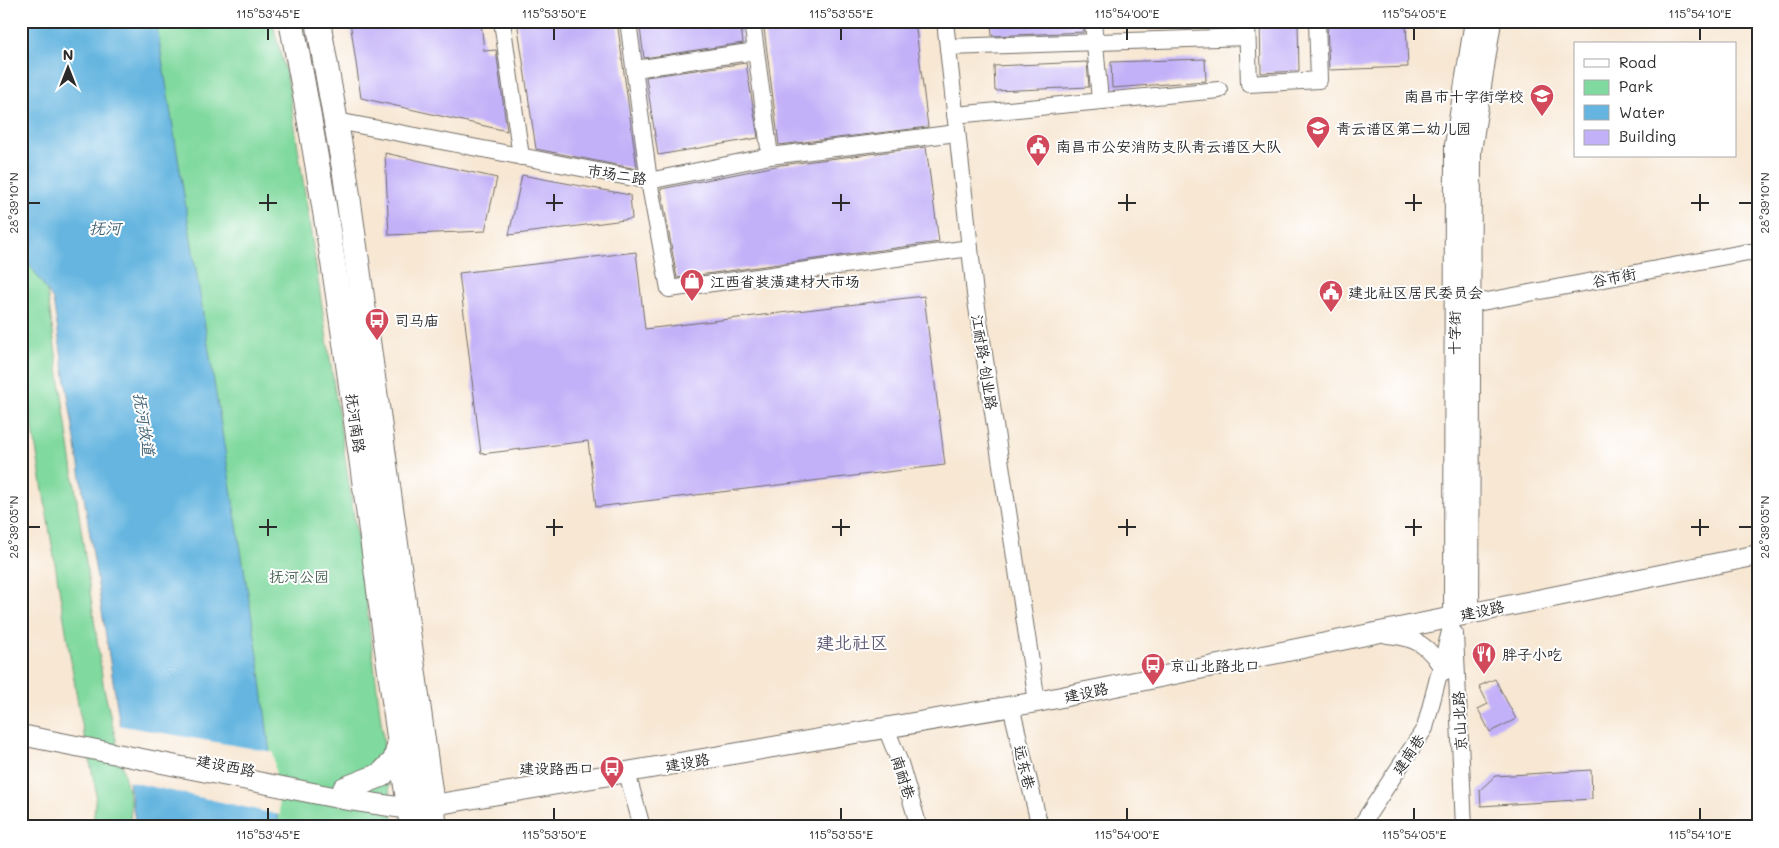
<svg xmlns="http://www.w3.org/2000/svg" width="1779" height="848" font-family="Mali,'LXGW WenKai TC',sans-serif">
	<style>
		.green { fill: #80d99e; stroke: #568264 }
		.water { fill: #65b5e0; stroke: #487086 }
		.pier { fill: #f7e7d3 }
		.building { fill: #c2b1f8 }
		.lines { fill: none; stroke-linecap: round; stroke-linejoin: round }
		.minor-casing { stroke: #726d66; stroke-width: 18 }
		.major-casing { stroke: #726d66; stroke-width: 22 }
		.highway-casing { stroke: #726d66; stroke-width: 26 }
		.minor { stroke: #fff; stroke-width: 16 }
		.major { stroke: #fff; stroke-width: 20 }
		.highway { stroke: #fff; stroke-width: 24 }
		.ticks { fill: none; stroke: #2b2b2b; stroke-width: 2 }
		.labels { text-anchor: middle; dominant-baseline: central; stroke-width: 4; stroke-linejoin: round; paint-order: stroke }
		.poi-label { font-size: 15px; fill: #2b2b2b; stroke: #fff; text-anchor: start }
		.street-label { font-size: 15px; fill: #2b2b2b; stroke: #fff }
		.park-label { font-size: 15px; fill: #445f4e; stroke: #fff }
		.water-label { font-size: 16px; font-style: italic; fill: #426273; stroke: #fff }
		.quarter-label { font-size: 18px; fill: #605a73; stroke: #fff }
		.neatline { fill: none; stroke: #2b2b2b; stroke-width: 2 }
		.ticks-label { font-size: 12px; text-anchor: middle; fill: #2b2b2b }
	</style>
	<rect width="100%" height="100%" fill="#fff"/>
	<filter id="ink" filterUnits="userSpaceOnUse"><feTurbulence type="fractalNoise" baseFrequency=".02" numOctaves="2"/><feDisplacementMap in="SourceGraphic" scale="10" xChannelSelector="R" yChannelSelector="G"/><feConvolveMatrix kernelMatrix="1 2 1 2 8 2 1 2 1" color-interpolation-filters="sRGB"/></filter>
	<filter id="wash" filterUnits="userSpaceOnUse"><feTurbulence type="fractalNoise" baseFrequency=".0096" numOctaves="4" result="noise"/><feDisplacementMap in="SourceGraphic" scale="20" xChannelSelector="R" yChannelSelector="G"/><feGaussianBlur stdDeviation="1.12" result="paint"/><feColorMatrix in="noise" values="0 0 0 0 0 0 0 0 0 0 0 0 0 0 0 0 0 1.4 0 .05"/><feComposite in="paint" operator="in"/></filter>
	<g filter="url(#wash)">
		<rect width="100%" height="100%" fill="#f7e7d3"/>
		<g class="green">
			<path d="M156,21H272L288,82L364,583L394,827H271Z"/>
			<path d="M21,256L45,277L104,689L131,803L130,827H93L96,791L79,710L21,356Z"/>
		</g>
		<path class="water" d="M21,21H156L258,656L279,827H136L53,300L21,251Z"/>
		<path class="pier" d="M117,725L273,752L280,815L126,781Z"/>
		<g id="blocks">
			<g class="building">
				<path d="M350,21H481L484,51L496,50L507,131L361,98Z"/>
				<path d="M517,21H617L637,169L536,149Z"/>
				<path d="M639,21H740L743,43L644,58Z"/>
				<path d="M763,21H915L928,127L779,145Z"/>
				<path d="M991,21H1083L1084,32L992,36Z"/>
				<path d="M1260,21H1298L1299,71L1261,73Z"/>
				<path d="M1327,21H1394V25L1406,24L1408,67L1329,70Z"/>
				<path d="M1205,59L1206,81L1112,88L1111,62Z"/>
				<path d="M1087,62L1089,87L995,91L994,66Z"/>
				<path d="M746,63L758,138L658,155L646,77Z"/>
				<path d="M926,147L939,242L677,278L661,189L781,165Z"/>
				<path d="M385,153L497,178L485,231L389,235Z"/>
				<path d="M522,175L630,195L632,219L509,235Z"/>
				<path d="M636,252L645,329L924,296L945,465L596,507L588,441L481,454L459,273Z"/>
				<path d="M1495,679L1516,719L1490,732L1478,709L1488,704L1479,686Z"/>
				<path d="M1591,770L1592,799L1481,806L1480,790L1495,776Z"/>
			</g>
		</g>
	</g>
	<g filter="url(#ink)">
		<use href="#blocks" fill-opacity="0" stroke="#726d66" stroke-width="1"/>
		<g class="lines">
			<defs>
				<g id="minor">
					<path d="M502,21L521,157"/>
					<path d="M628,21L649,181L669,289L970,248"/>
					<path d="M752,21L770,156"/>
					<path d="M945,21L975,294L1037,702"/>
					<path d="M1093,21L1100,101"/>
					<path d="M1247,21L1249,84L1319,80L1317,21"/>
					<path d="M948,47L1247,37"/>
					<path d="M635,69L756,51"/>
					<path d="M955,115L1219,90"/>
					<path d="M337,121L649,181L770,156L957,133"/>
					<path d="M1471,304L1748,252L1758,253"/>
					<path d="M1455,634L1464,827"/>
					<path d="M1387,635C1416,637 1430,646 1444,672"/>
					<path d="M1011,706L1040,827"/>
					<path d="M886,728L900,763L919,827"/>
					<path d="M627,773L642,827"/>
					<path d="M1360,827L1425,728L1454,616"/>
				</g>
				<g id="major">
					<path d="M1469,613L1471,151L1491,21"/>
					<path d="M1454,616L1455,145L1475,21"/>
					<path d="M21,735L343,799L410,809L1037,702L1758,555"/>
				</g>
				<g id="highway">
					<path d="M291,21C344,288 372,558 412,827"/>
					<path d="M318,21L345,174L435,827"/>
					<path d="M345,789L381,775L395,761L400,742"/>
				</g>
			</defs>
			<use href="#minor" class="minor-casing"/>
			<use href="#major" class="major-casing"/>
			<use href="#highway" class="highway-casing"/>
			<use href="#minor" class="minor"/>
			<use href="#major" class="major"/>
			<use href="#highway" class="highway"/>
		</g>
	</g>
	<path class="ticks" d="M268,28V40M554,28V40M841,28V40M1127,28V40M1414,28V40M1700,28V40M268,194V211M554,194V211M841,194V211M1127,194V211M1414,194V211M1700,194V211M28,203H40M259,203H277M546,203H563M832,203H850M1118,203H1136M1405,203H1422M1691,203H1709M1739,203H1752M268,519V536M554,519V536M841,519V536M1127,519V536M1414,519V536M1700,519V536M28,527H40M259,527H277M546,527H563M832,527H850M1118,527H1136M1405,527H1422M1691,527H1709M1739,527H1752M268,808V820M554,808V820M841,808V820M1127,808V820M1414,808V820M1700,808V820"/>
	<defs>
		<symbol id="school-pin" viewBox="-11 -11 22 30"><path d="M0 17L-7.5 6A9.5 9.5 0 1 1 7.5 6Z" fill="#d1495b" stroke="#fff"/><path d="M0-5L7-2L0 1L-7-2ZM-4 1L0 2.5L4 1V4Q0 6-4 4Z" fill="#fff"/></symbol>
		<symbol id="civic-pin" viewBox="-11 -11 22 30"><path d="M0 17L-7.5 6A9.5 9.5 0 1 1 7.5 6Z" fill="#d1495b" stroke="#fff"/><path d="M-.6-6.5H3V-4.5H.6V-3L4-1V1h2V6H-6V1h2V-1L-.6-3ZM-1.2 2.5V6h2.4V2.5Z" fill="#fff"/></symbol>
		<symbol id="shop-pin" viewBox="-11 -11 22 30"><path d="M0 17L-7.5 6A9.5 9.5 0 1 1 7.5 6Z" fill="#d1495b" stroke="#fff"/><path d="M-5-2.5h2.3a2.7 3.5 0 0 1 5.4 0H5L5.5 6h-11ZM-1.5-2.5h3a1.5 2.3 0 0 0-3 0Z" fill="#fff"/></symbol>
		<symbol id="bus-pin" viewBox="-11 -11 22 30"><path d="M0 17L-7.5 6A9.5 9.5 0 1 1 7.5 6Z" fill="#d1495b" stroke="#fff"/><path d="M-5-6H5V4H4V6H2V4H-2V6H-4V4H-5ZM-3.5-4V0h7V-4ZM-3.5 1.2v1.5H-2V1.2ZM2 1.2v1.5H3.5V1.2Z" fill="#fff"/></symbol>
		<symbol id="restaurant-pin" viewBox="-11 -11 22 30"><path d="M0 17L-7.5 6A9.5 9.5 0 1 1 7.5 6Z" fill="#d1495b" stroke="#fff"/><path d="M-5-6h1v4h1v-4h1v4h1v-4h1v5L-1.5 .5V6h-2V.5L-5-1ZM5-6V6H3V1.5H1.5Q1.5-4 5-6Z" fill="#fff"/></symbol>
	</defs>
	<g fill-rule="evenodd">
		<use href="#school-pin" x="1528" y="82" width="28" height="38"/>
		<use href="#school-pin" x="1304" y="114" width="28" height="38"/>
		<use href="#civic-pin" x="1024" y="132" width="28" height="38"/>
		<use href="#shop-pin" x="678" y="267" width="28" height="38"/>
		<use href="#civic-pin" x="1317" y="278" width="28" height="38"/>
		<use href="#bus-pin" x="363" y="306" width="28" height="38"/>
		<use href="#restaurant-pin" x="1470" y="640" width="28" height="38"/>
		<use href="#bus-pin" x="1139" y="651" width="28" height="38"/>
		<use href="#bus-pin" x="598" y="754" width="28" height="38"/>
	</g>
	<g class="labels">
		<g class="poi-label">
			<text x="1524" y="96" text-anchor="end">南昌市十字街学校</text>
			<text x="1336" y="128">青云谱区第二幼儿园</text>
			<text x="1056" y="146">南昌市公安消防支队青云谱区大队</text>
			<text x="710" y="281">江西省装潢建材大市场</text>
			<text x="1348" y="292">建北社区居民委员会</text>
			<text x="394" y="320">司马庙</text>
			<text x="1502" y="654">胖子小吃</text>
			<text x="1170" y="665">京山北路北口</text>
			<text x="594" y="768" text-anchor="end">建设路西口</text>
		</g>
		<g class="street-label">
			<text transform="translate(617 174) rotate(9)">市场二路</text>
			<text transform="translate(1614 277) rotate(-11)">谷市街</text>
			<text transform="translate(1454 333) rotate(-90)">十字街</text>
			<text transform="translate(985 362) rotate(81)">江耐路·创业路</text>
			<text transform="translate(356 423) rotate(82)">抚河南路</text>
			<text transform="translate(1482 610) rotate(-12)">建设路</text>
			<text transform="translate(1086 692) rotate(-12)">建设路</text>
			<text transform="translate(1459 721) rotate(-93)">京山北路</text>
			<text transform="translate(1408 754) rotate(-56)">建南巷</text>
			<text transform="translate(687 762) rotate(-10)">建设路</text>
			<text transform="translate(226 765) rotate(11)">建设西路</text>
			<text transform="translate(1025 767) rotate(76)">远东巷</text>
			<text transform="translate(904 777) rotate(72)">南耐巷</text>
		</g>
		<g class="park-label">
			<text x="299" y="576">抚河公园</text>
		</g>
		<g class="water-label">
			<text x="105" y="227">抚河</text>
			<text transform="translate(145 424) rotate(81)">抚河故道</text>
		</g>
		<g class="quarter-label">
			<text x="852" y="642">建北社区</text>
		</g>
	</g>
	<rect width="1779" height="848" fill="none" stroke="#fff" stroke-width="55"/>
	<rect x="1574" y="42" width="162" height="115" fill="#ffffff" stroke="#aaaaaa"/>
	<rect x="1584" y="59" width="25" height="8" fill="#ffffff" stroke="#aaaaaa"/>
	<text x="1619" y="68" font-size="15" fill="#2b2b2b">Road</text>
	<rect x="1584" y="80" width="25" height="15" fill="#80d99e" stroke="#aaaaaa"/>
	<text x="1619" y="92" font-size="15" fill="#2b2b2b">Park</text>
	<rect x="1584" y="105" width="25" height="15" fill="#65b5e0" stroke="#aaaaaa"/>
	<text x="1619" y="118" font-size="15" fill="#2b2b2b">Water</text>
	<rect x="1584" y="130" width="25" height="15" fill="#c2b1f8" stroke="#aaaaaa"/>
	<text x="1619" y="142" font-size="15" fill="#2b2b2b">Building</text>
	<g transform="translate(68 68)" stroke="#ffffff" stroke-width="4" paint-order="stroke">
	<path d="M0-4L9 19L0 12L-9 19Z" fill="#2b2b2b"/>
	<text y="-8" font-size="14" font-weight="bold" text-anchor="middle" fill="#2b2b2b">N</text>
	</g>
	<rect x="28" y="28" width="1724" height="792" class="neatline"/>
	<g class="ticks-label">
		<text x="268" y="18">115°53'45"E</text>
		<text x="554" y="18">115°53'50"E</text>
		<text x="841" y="18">115°53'55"E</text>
		<text x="1127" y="18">115°54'00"E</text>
		<text x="1414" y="18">115°54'05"E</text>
		<text x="1700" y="18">115°54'10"E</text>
		<text transform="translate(14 203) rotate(-90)" y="4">28°39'10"N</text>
		<text transform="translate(1765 203) rotate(-90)" y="4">28°39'10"N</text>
		<text transform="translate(14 527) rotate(-90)" y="4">28°39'05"N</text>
		<text transform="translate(1765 527) rotate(-90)" y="4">28°39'05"N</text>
		<text x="268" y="839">115°53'45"E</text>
		<text x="554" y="839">115°53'50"E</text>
		<text x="841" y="839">115°53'55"E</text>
		<text x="1127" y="839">115°54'00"E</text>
		<text x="1414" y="839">115°54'05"E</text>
		<text x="1700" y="839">115°54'10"E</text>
	</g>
</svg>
